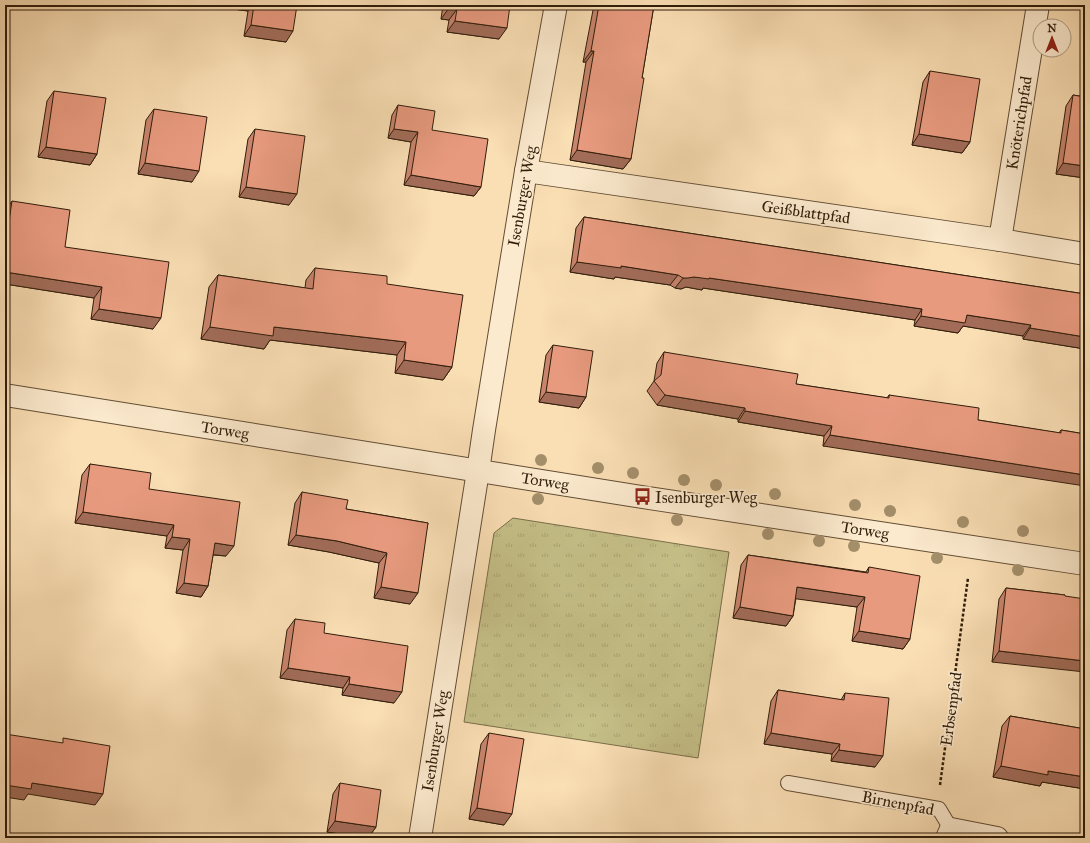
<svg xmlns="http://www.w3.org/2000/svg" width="1090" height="843" font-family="'IM FELL Great Primer',serif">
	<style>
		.grass { fill: url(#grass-tufts); stroke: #7a6e49 }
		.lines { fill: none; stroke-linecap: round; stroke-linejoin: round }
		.service-casing { stroke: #624d34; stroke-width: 16 }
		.minor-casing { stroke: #624d34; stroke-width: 24 }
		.path { stroke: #301d0a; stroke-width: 2.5; stroke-dasharray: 3 2; stroke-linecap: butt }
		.service { stroke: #fceace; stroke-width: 14 }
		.minor { stroke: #fceace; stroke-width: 22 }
		.tree { fill: #a48f6b }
		.wall { fill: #c8846d; stroke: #301d0a }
		.shaded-wall { fill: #a26c59; stroke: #301d0a }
		.building { fill: #e89a7f; stroke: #301d0a }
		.labels { text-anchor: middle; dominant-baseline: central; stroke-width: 3.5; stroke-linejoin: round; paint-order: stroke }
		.street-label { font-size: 16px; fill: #301d0a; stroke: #fceace }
		.poi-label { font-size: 16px; fill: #301d0a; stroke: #fceace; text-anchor: start }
	</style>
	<defs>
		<pattern id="grass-tufts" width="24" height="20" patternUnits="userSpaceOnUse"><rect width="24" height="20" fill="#c5bf88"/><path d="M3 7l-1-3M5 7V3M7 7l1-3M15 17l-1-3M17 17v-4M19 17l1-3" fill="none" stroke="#aaa474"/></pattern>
	</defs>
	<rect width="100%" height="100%" fill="#fadeb4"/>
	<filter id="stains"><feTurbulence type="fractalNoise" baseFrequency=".005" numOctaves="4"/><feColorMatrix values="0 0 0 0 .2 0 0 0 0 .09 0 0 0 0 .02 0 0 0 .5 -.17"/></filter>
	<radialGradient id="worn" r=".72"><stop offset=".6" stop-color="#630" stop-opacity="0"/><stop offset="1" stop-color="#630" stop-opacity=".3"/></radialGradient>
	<path class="grass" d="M513,518L729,552L698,758L464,722L494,533Z"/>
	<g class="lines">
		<defs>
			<path id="service" d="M788,783L939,809L951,829"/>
			<g id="minor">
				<path d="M526,171L1000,240L1085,254"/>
				<path d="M1000,240L1038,5"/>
				<path d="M5,395L642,497L1085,564"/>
				<path d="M420,838L478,471L484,430L526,171L556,5"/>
				<path d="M947,838L951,829L997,838"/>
			</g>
		</defs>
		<use href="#service" class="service-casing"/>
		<use href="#minor" class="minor-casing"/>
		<path class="path" d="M940,785L968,578"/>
		<use href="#service" class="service"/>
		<use href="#minor" class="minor"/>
	</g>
	<g class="tree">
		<circle cx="541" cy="460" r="6"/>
		<circle cx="598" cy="468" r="6"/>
		<circle cx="633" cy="473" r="6"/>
		<circle cx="684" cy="480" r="6"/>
		<circle cx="716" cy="485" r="6"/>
		<circle cx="775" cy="494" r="6"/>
		<circle cx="538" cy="499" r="6"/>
		<circle cx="855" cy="505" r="6"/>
		<circle cx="890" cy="511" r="6"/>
		<circle cx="677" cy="520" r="6"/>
		<circle cx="963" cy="522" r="6"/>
		<circle cx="1023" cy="531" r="6"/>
		<circle cx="768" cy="534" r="6"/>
		<circle cx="819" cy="541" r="6"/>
		<circle cx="854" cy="546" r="6"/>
		<circle cx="937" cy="558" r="6"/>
		<circle cx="1018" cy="570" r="6"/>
	</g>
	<g class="wall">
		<path d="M234,5H297L286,42L244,36L248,11L233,9Z"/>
		<path d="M443,5H510L499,39L447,32L449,20L441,19Z"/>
		<path d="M594,5H654L642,78L631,159L623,169L570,160L586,62H583Z"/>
		<path d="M930,71L970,142L962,153L912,145L923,82Z"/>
		<path d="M54,91L97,154L90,165L38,157L47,101Z"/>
		<path d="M1073,95L1085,97V178L1056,174L1066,106Z"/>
		<path d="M398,105L432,130L481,187L474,196L404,185L411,142L388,138L392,115Z"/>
		<path d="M154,109L192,182L138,174L146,120Z"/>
		<path d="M255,129L289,205L239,197L248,139Z"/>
		<path d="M12,201L65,247L153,329L91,319L94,298L5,284V211Z"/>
		<path d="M584,217L1085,294V349L1023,339V336L963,326L958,333L914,326L915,320L703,288L702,290L686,287L681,289L675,288L670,285L615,277L614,279L570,272L576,228Z"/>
		<path d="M315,268L387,284L452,367L443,380L395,373L397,355L270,340L264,349L201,339L209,287L218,275L305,288L306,280Z"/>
		<path d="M553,345L586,397L579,408L539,402L546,355Z"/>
		<path d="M664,352L796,384L887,398L889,395L978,420L1059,433L1061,430L1085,434L823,446L824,436L738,422V419L657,405L647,391L654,381L657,363Z"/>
		<path d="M90,464L149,489L226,556L213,555L208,586L201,597L176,593L183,550L165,548L167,536L75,523L82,475Z"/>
		<path d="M302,492L346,509L428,523L410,604L374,598L379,563L329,552L288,545L295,503Z"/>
		<path d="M748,555L866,572L869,567L910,639L903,649L852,641L857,607L796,598L793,616L786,626L733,618L741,565Z"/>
		<path d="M1006,588L1065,595L992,662L999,599Z"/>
		<path d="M295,619L324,633L394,703L342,695L343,688L280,678L287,630Z"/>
		<path d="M778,690L841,700L845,693L875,767L831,761L832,754L764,744L771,701Z"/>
		<path d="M1010,716L1085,729V789L1042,782L1040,786L993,777L1002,726Z"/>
		<path d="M489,733L504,825L469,819L481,744Z"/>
		<path d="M340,783L376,827L368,838L327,832L333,794Z"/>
	</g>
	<g class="shaded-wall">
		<path d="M236,5H252L248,11L233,9Z"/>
		<path d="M449,8L457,9L449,20L441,19Z"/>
		<path d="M455,21L507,28L499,39L447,32Z"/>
		<path d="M251,25L293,31L286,42L244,36Z"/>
		<path d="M591,51H594L586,62H583Z"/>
		<path d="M394,129L418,132L411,142L388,138Z"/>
		<path d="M919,134L970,142L962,153L912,145Z"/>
		<path d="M46,147L97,154L90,165L38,157Z"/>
		<path d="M577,150L631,159L623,169L570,160Z"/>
		<path d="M145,163L199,171L192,182L138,174Z"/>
		<path d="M1063,163L1085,166V178L1056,174Z"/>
		<path d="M411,175L481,187L474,196L404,185Z"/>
		<path d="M246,187L297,194L289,205L239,197Z"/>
		<path d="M577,262L621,266L678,275L670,285L615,277L614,279L570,272Z"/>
		<path d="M5,272L102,287L94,298L5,284Z"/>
		<path d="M694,277L709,278L922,309L915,320L703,288L702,290L686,287L681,289L675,288L683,278Z"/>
		<path d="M99,309L161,318L153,329L91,319Z"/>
		<path d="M967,315L1031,325L1023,336L963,326L958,333L914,326L921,316Z"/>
		<path d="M210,327H274L406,342L397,355L270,340L264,349L201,339Z"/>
		<path d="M1030,328L1085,337V349L1023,339Z"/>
		<path d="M404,360L452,367L443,380L395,373Z"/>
		<path d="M546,392L586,397L579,408L539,402Z"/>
		<path d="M665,395L745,408L738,419L657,405Z"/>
		<path d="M745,411L832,426L824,436L738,422Z"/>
		<path d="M830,435L1085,475V486L823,446Z"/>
		<path d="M83,512L174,525L167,536L75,523Z"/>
		<path d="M296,535L337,541L387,553L379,563L329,552L288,545Z"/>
		<path d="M172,537L190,539L183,550L165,548Z"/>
		<path d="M215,543L234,546L226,556L207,554Z"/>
		<path d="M184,583L208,586L201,597L176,593Z"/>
		<path d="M381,587L418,593L410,604L374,598Z"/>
		<path d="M797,587L865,597L857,607L790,598Z"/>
		<path d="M740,607L793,616L786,626L733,618Z"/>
		<path d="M859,631L910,639L903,649L852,641Z"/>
		<path d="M999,651L1085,661V672L992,662Z"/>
		<path d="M288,668L350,677L343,688L280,678Z"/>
		<path d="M349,684L402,692L394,703L342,695Z"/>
		<path d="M771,733L840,744L832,754L764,744Z"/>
		<path d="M839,750L883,756L875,767L831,761Z"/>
		<path d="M1001,766L1048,771L1085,777V789L1042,782L1040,786L993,777Z"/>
		<path d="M32,783L103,794L95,805L28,794L24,800L5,797V785Z"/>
		<path d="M477,808L512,814L504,825L469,819Z"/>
		<path d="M335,821L376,827L368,838L327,832Z"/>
	</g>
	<g class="building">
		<path d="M254,5H297L293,31L251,25Z"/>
		<path d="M449,5H510L507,28L455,21L457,9L449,8Z"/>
		<path d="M599,5H654L642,78H644L631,159L577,150L594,51H591Z"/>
		<path d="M930,71L980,79L970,142L919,134Z"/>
		<path d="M54,91L106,98L97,154L46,147Z"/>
		<path d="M1073,95L1085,97V166L1063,163Z"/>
		<path d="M398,105L435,111L432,130L488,139L481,187L411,175L418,132L394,129Z"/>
		<path d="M154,109L207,117L199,171L145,163Z"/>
		<path d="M255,129L305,136L297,194L246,187Z"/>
		<path d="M12,201L70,210L65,247L169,262L161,318L99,309L102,287L5,272V227L8,228Z"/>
		<path d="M584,217L1085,294V337L1030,328L1031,325L967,315L965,323L921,316L922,309L709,278V279L694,277L688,278H683L678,275L621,266V268L577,262Z"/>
		<path d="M315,268L387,276V284L463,295L452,367L404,360L406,342L274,327L273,336L210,327L218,275L313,289Z"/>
		<path d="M553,345L593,351L586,397L546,392Z"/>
		<path d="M664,352L798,374L796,384L889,398V395L979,408L978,420L1061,433V430L1085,434V475L830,435L832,426L745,411V408L665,395L654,381L661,375Z"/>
		<path d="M90,464L151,473L149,489L240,502L234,546L215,543L208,586L184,583L190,539L172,537L174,525L83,512Z"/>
		<path d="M302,492L348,500L346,509L428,523L418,593L381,587L387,553L337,541L296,535Z"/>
		<path d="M748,555L868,573L869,567L920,576L910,639L859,631L865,597L797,587L793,616L740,607Z"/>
		<path d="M1006,588L1065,595V596L1085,599V661L999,651Z"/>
		<path d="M295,619L325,623L324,633L408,646L402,692L349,684L350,677L288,668Z"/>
		<path d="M778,690L844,700L845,693L889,698L883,756L839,750L840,744L771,733Z"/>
		<path d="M1010,716L1085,729V777L1048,771V775L1001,766Z"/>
		<path d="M489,733L524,739L512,814L477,808Z"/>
		<path d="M5,734L63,743V738L110,746L103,794L32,783L31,789L5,785Z"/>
		<path d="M340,783L381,790L376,827L335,821Z"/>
		<path d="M513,835L533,838H513Z"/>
	</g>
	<defs>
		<symbol id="bus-bare" viewBox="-9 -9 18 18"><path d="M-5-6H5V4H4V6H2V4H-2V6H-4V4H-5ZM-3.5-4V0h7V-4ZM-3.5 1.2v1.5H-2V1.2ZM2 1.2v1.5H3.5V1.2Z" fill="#8f2418" stroke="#fceace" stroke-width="2.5" paint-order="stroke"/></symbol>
	</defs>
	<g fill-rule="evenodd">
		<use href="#bus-bare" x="630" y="484" width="25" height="25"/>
	</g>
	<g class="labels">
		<g class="street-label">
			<text transform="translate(1019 123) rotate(-81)">Knöterichpfad</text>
			<text transform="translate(522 196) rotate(-80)">Isenburger Weg</text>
			<text transform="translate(806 212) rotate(8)">Geißblattpfad</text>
			<text transform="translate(225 430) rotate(9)">Torweg</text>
			<text transform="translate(545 481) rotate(9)">Torweg</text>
			<text transform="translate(865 530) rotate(9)">Torweg</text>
			<text transform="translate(951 709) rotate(-82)">Erbsenpfad</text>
			<text transform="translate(435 741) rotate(-81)">Isenburger Weg</text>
			<text transform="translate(898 803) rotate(11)">Birnenpfad</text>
		</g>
		<g class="poi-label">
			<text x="655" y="497">Isenburger Weg</text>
		</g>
	</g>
	<rect width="1090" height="843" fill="none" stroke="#fadeb4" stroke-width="20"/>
	<rect x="6" y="6" width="1078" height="831" fill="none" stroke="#301d0a" stroke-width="2"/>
	<rect x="10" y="10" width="1070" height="823" fill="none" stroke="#301d0a"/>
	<g transform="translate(1052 38)"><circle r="19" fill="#fceace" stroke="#aa9880"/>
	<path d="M0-3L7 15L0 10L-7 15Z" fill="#8f2418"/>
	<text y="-6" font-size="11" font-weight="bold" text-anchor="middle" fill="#301d0a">N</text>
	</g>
	<rect width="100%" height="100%" filter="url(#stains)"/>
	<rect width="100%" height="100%" fill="url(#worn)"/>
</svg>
